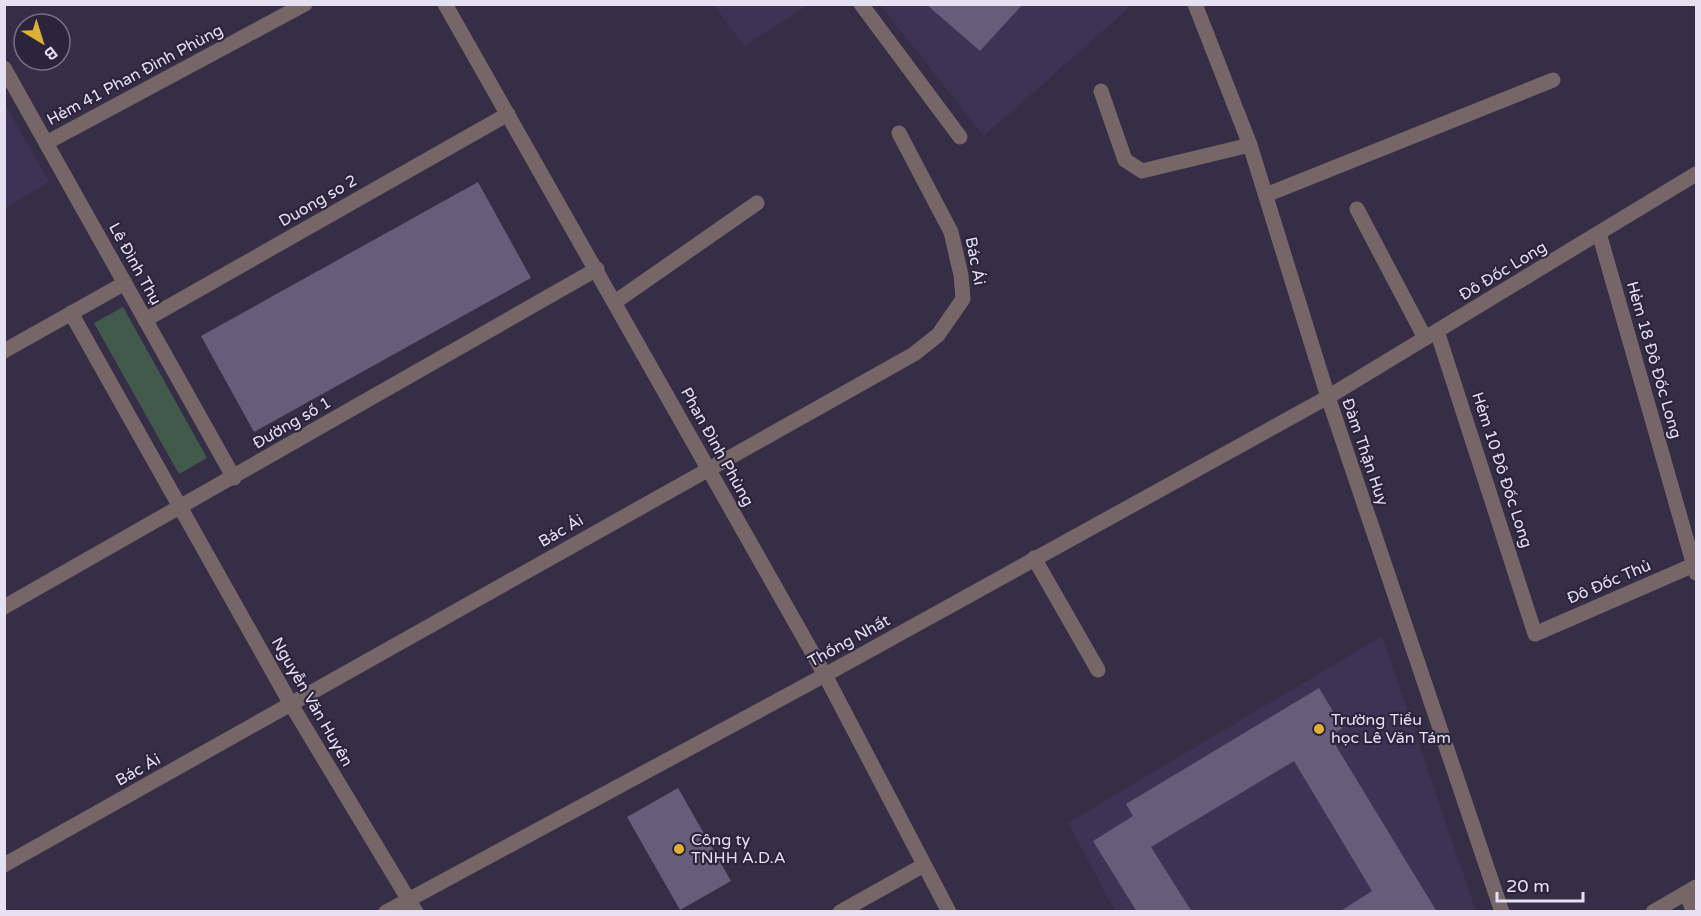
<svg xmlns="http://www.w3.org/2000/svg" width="1701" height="916" font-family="'Varela Round',sans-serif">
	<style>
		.built { fill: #3e3354 }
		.green { fill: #415a4b }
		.building { fill: #655d79 }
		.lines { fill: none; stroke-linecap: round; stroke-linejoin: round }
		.minor { stroke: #766668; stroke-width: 15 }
		.poi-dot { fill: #deb133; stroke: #2c243d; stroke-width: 2 }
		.labels { text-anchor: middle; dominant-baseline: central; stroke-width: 4.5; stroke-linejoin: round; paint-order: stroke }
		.street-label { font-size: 16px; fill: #e6e1f2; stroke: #2c243d }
		.poi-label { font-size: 16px; fill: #e6e1f2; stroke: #2c243d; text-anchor: start }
	</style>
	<rect width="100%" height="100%" fill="#362e47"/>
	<g class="built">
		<path d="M714,5H808L744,46Z"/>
		<path d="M880,5H1132L984,136Z"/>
		<path d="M5,104L49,182L5,208H4Z"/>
		<path d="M1382,636L1476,911H1115L1068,823Z"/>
	</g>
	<path class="green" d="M123,307L207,458L179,474L94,323Z"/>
	<g class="building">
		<path d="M926,4H1023L980,51Z"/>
		<path d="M478,182L531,278L254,432L201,336Z"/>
		<path d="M1319,688L1343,728L1330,736L1437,912H1339L1372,891L1294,761L1151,847L1192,912H1137L1093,841L1133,816L1126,804Z"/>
		<path d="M678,788L731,881L680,910L627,817Z"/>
	</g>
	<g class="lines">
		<g class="minor">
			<path d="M445,4L825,675L949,912"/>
			<path d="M861,4L960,137"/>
			<path d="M1195,4L1250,145L1328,397L1502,912"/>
			<path d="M4,68L234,478"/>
			<path d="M1101,91L1125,160L1142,171L1250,145"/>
			<path d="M46,143L305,4"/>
			<path d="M1266,195L1553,80"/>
			<path d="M1357,209L1425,338"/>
			<path d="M1599,233L1696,573"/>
			<path d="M615,302L757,203"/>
			<path d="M71,313L292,706L416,912"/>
			<path d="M145,320L508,114"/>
			<path d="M1437,331L1535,634L1696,564"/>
			<path d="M4,351L125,283"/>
			<path d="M1034,558L1098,670"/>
			<path d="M4,607L597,269"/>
			<path d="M4,865C309,697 610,522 914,354L938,335L963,299L961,275L951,232L899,133"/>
			<path d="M1686,893L1694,912"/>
			<path d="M386,912L825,675L1328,397L1696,174"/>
			<path d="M840,912L924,865"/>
			<path d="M1653,912L1696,887"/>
		</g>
	</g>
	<g class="poi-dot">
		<circle cx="1319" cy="729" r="6"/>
		<circle cx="679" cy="849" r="6"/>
	</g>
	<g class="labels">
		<g class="street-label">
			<text transform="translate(135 75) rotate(-28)">Hẻm 41 Phan Đình Phùng</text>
			<text transform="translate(318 201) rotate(-30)">Duong so 2</text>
			<text transform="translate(975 261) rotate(79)">Bác Ái</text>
			<text transform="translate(135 264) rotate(61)">Lê Đình Thụ</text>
			<text transform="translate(1503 271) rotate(-31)">Đô Đốc Long</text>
			<text transform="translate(1654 360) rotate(74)">Hẻm 18 Đô Đốc Long</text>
			<text transform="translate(292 423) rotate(-30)">Đường số 1</text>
			<text transform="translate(717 447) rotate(61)">Phan Đình Phùng</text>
			<text transform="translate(1365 452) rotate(71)">Đàm Thận Huy</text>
			<text transform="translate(1502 470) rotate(72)">Hẻm 10 Đô Đốc Long</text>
			<text transform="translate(561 531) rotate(-30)">Bác Ái</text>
			<text transform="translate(1609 582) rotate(-23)">Đô Đốc Thủ</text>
			<text transform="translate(849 641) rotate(-29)">Thống Nhất</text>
			<text transform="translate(312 702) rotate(60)">Nguyễn Văn Huyên</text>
			<text transform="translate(138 770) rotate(-29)">Bác Ái</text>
		</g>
		<g class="poi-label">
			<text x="1331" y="720">Trường Tiểu<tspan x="1331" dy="18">học Lê Văn Tám</tspan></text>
			<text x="691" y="840">Công ty<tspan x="691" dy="18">TNHH A.D.A</tspan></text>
		</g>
	</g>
	<rect width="1701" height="916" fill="none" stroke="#e6e1f2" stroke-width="12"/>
	<g transform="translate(42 42) rotate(142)"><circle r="28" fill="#2c243d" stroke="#767085" stroke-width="1.5"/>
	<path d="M0-4.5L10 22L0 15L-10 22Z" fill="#deb133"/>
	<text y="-9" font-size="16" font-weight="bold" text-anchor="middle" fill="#e6e1f2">B</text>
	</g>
	<path d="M1497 892v9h86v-9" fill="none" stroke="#e6e1f2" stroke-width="3"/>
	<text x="1506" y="892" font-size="18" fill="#e6e1f2" stroke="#2c243d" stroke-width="4.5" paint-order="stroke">20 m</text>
</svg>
